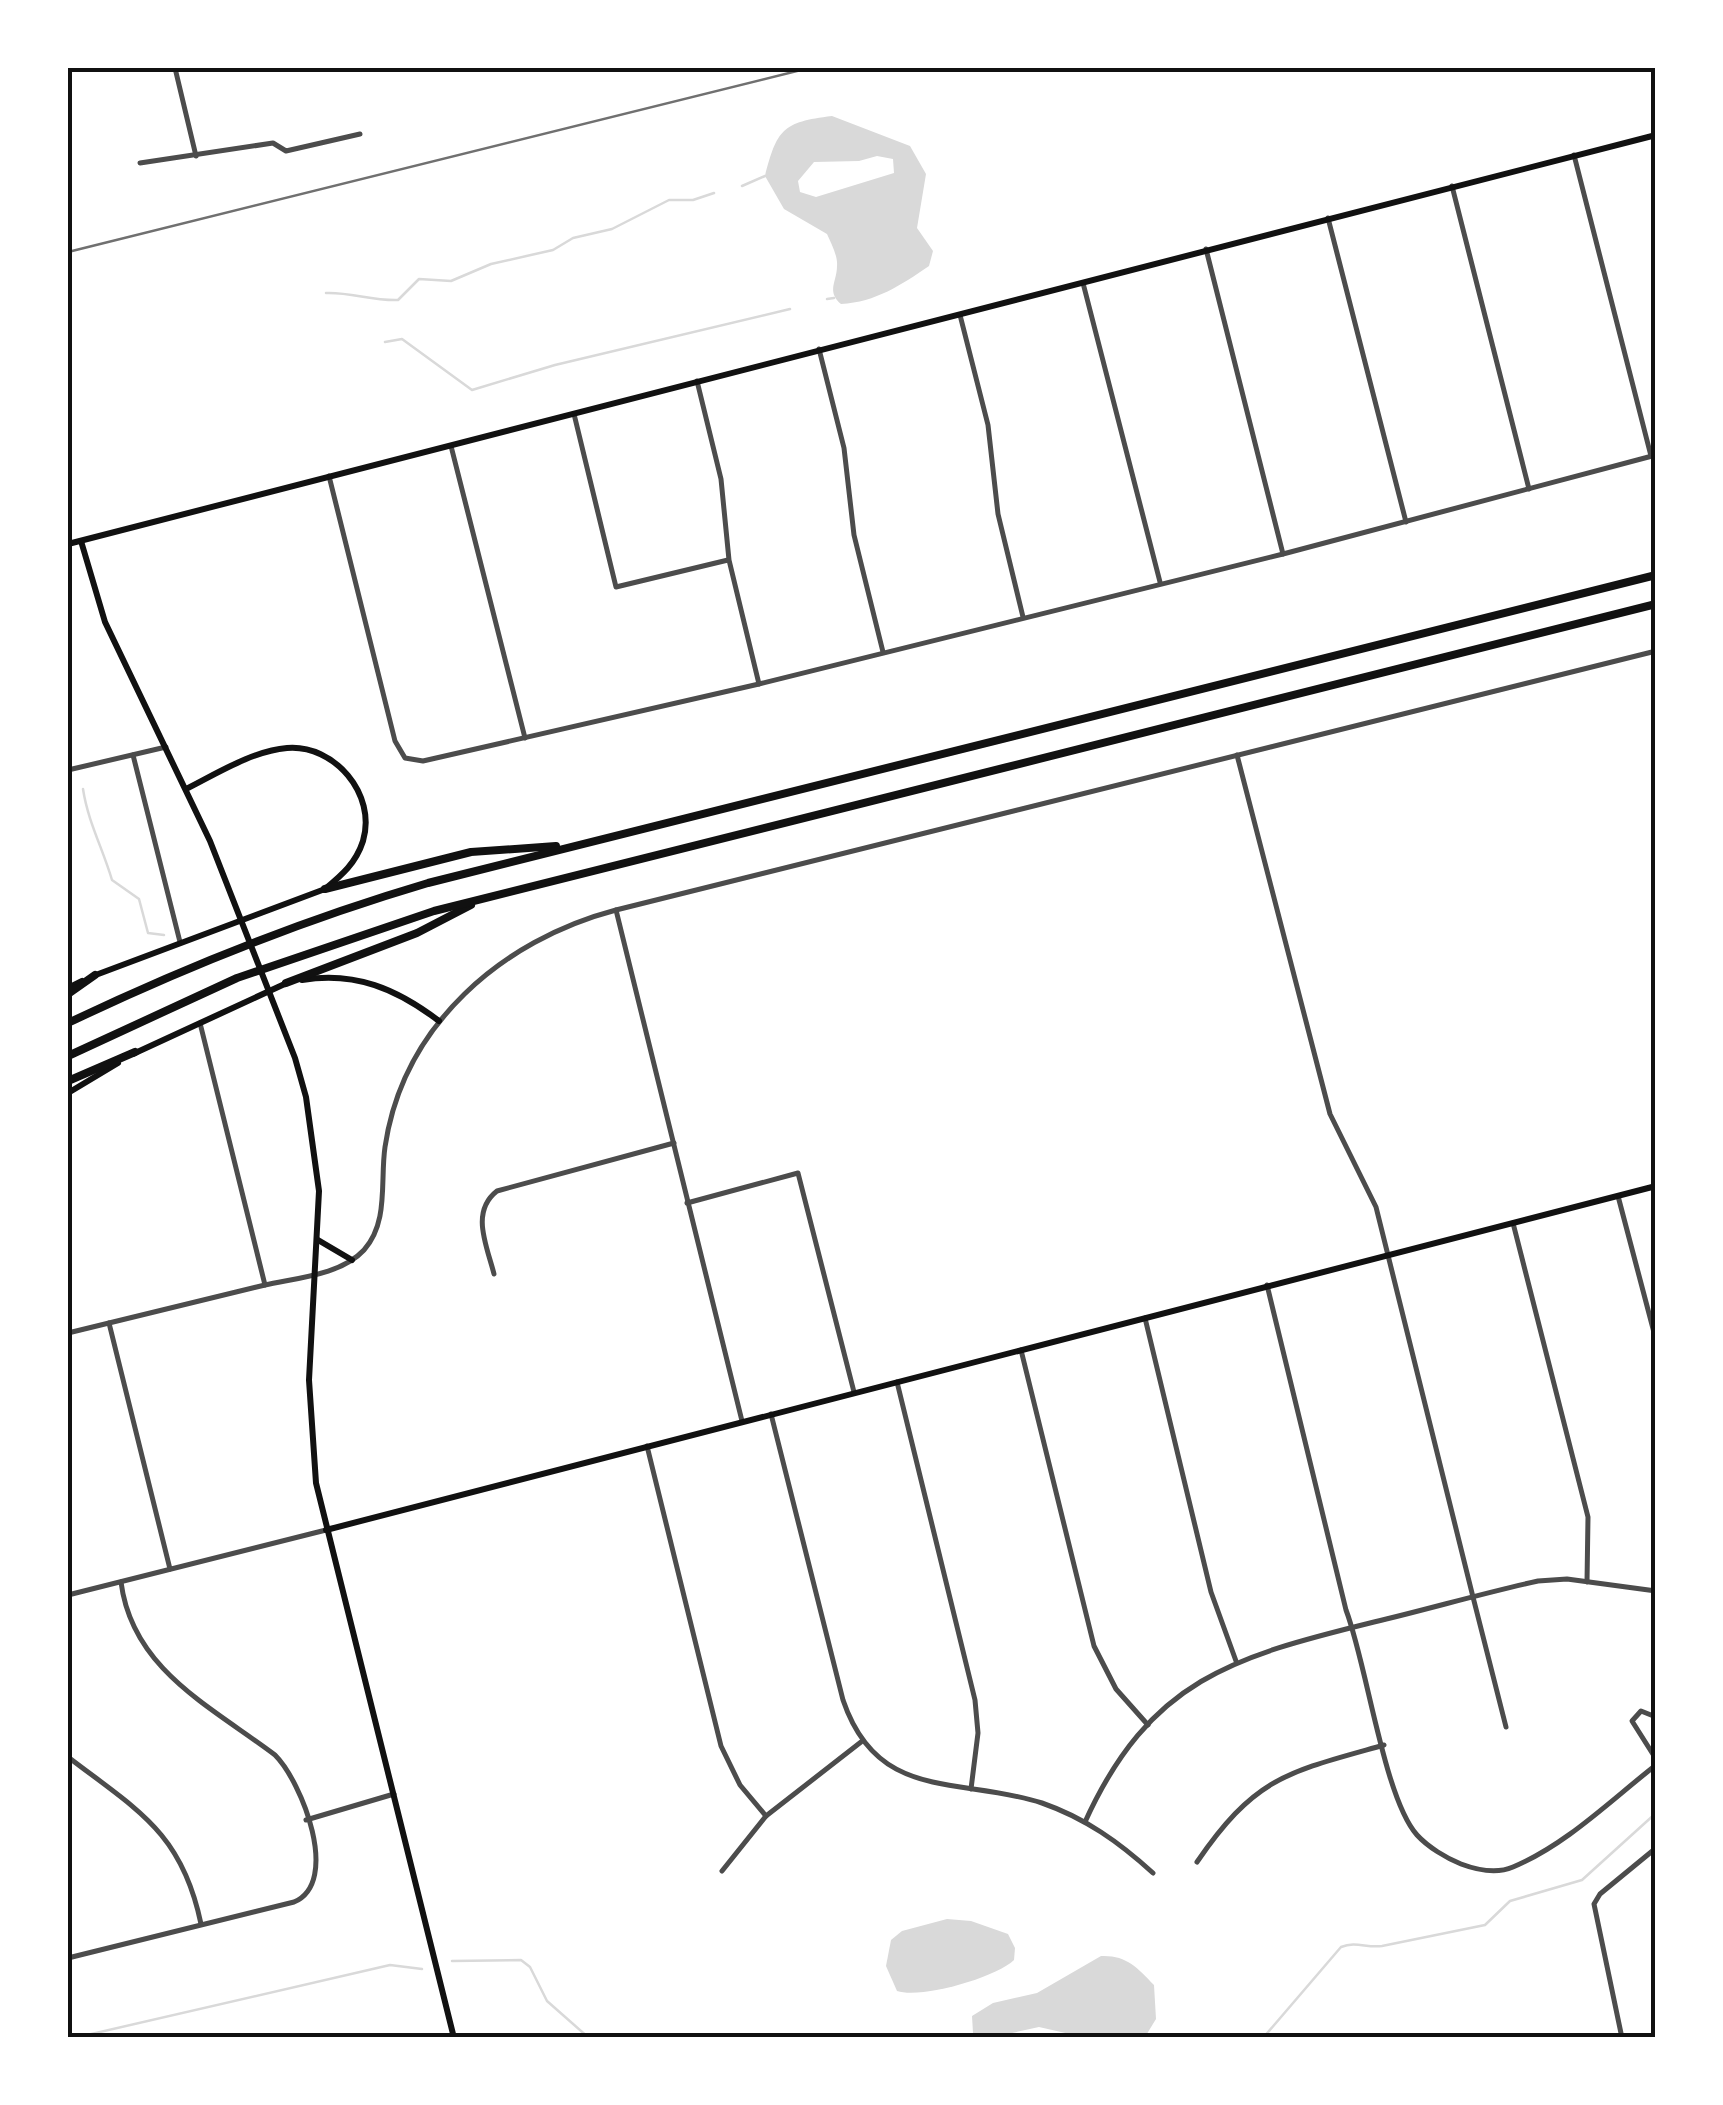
<svg xmlns="http://www.w3.org/2000/svg" width="1723" height="2105" font-family="'Nunito Sans',sans-serif">
	<style>
		.water { fill: #d9d9d9; fill-rule: evenodd }
		.lines { fill: none; stroke-linecap: round; stroke-linejoin: round }
		.stream { stroke: #d9d9d9; stroke-width: 2.5 }
		.minor { stroke: #4c4c4c; stroke-width: 5 }
		.tertiary { stroke: #4c4c4c; stroke-width: 5 }
		.secondary { stroke: #111; stroke-width: 6 }
		.motorway { stroke: #111; stroke-width: 8 }
		.rail { stroke: #707070; stroke-width: 2.5 }
		.neatline { fill: none; stroke: #111; stroke-width: 4 }
	</style>
	<rect width="100%" height="100%" fill="#fff"/>
	<g class="water">
		<path d="M832,116L910,146L926,174L917,228L933,251L929,266C901,285 876,302 841,304C826,291 837,282 837,266C838,256 831,243 827,234L784,209L765,176C777,130 782,122 832,116ZM877,156L893,159L894,173L816,197L800,192L798,181L814,162L859,161Z"/>
		<path d="M947,1919L971,1921L1008,1934L1015,1948L1014,1960C995,1978 921,1999 897,1991L886,1966L891,1940L902,1931Z"/>
		<path d="M1101,1956C1126,1955 1137,1967 1154,1985L1156,2019L1145,2037H1083L1039,2027L994,2037L973,2033L972,2016L993,2003L1037,1993Z"/>
	</g>
	<g class="lines">
		<g class="stream">
			<path d="M742,186L765,176"/>
			<path d="M326,293C351,292 372,301 398,300L419,279L451,281L491,264L553,250L573,238L612,229L669,200H693L714,193"/>
			<path d="M827,299L834,298"/>
			<path d="M385,342L402,339L472,390L555,365L790,309"/>
			<path d="M83,789C88,822 103,849 112,880L139,899L148,933L164,935"/>
			<path d="M452,1961L521,1960L530,1967L547,2001L589,2038"/>
			<path d="M68,2037L71,2038"/>
			<path d="M74,2038L390,1965L422,1969"/>
			<path d="M1263,2038L1341,1947C1356,1941 1366,1948 1382,1946L1485,1925L1510,1901L1582,1880L1656,1813"/>
		</g>
		<g class="minor">
			<path d="M175,68L196,156"/>
			<path d="M1574,155L1651,456"/>
			<path d="M140,163L273,143L286,151L360,134"/>
			<path d="M1452,186L1529,489"/>
			<path d="M1328,218L1406,522"/>
			<path d="M1206,249L1283,554"/>
			<path d="M1083,283L1160,582"/>
			<path d="M960,315L988,425L998,514L1023,617"/>
			<path d="M819,349L844,448L854,535L883,652"/>
			<path d="M697,381L721,479L729,560L759,684"/>
			<path d="M574,414L616,587L728,560"/>
			<path d="M451,446L525,738"/>
			<path d="M329,476L395,741L405,758L423,761L759,684L1283,554L1656,455"/>
			<path d="M616,910L742,1421"/>
			<path d="M1618,1196L1656,1340"/>
			<path d="M687,1203L798,1173L854,1392"/>
			<path d="M1513,1223L1588,1517L1587,1582"/>
			<path d="M494,1274C487,1246 470,1212 497,1191L674,1143"/>
			<path d="M1267,1285L1346,1610C1367,1665 1384,1798 1417,1835C1428,1847 1446,1858 1461,1864C1477,1870 1497,1874 1513,1867C1566,1845 1611,1800 1656,1765"/>
			<path d="M1145,1318L1211,1592L1236,1661"/>
			<path d="M109,1323L170,1569"/>
			<path d="M68,1333L265,1285"/>
			<path d="M1021,1350L1094,1646L1116,1689L1148,1725"/>
			<path d="M897,1382L975,1700L978,1733L971,1789"/>
			<path d="M771,1414L843,1700C878,1803 959,1776 1042,1803C1085,1818 1119,1842 1153,1873"/>
			<path d="M647,1446L721,1746L740,1785L766,1816"/>
			<path d="M1473,1597L1506,1727"/>
			<path d="M1656,1717L1641,1711L1632,1721L1656,1759"/>
			<path d="M68,1757C137,1810 182,1832 201,1924"/>
			<path d="M306,1820L394,1794"/>
			<path d="M1085,1822C1150,1679 1233,1657 1374,1622C1429,1609 1483,1593 1538,1581L1567,1579L1656,1591"/>
			<path d="M1197,1862C1256,1776 1288,1772 1384,1745"/>
			<path d="M722,1871L766,1816L861,1742"/>
			<path d="M68,1958L294,1902C341,1882 302,1782 275,1755C210,1706 132,1669 121,1582"/>
			<path d="M1622,2038L1594,1904L1600,1894L1656,1848"/>
		</g>
		<g class="tertiary">
			<path d="M133,755L180,942"/>
			<path d="M1237,755L1330,1114L1376,1207L1473,1597"/>
			<path d="M68,770L166,747"/>
			<path d="M200,1023L265,1285C296,1278 341,1275 364,1250C389,1222 380,1181 385,1147C403,1025 502,940 616,910L1656,651"/>
			<path d="M68,1595L326,1530"/>
		</g>
		<g class="secondary">
			<path d="M81,541L105,622L210,841L295,1058L306,1097L319,1191L309,1380L316,1483L454,2038"/>
			<path d="M68,544L1656,135"/>
			<path d="M93,976L325,889C342,875 356,863 363,841C377,794 334,744 287,748C252,751 216,774 186,789"/>
			<path d="M302,980C355,971 397,989 439,1021"/>
			<path d="M68,988L82,981"/>
			<path d="M133,1054L289,982"/>
			<path d="M68,1093L118,1063"/>
			<path d="M318,1240L352,1260"/>
			<path d="M326,1530L1656,1186"/>
		</g>
		<g class="motorway">
			<path d="M325,889L471,852L556,846"/>
			<path d="M286,983L417,933L471,905"/>
			<path d="M68,994L95,975"/>
			<path d="M68,1023C185,967 303,920 428,883L1656,575"/>
			<path d="M68,1056L237,978L434,911L1656,604"/>
			<path d="M68,1081L135,1052"/>
		</g>
		<path class="rail" d="M68,252L809,68"/>
	</g>
	<rect width="1723" height="2105" fill="none" stroke="#ffffff" stroke-width="140"/>
	<rect x="70" y="70" width="1583" height="1965" class="neatline"/>
</svg>
